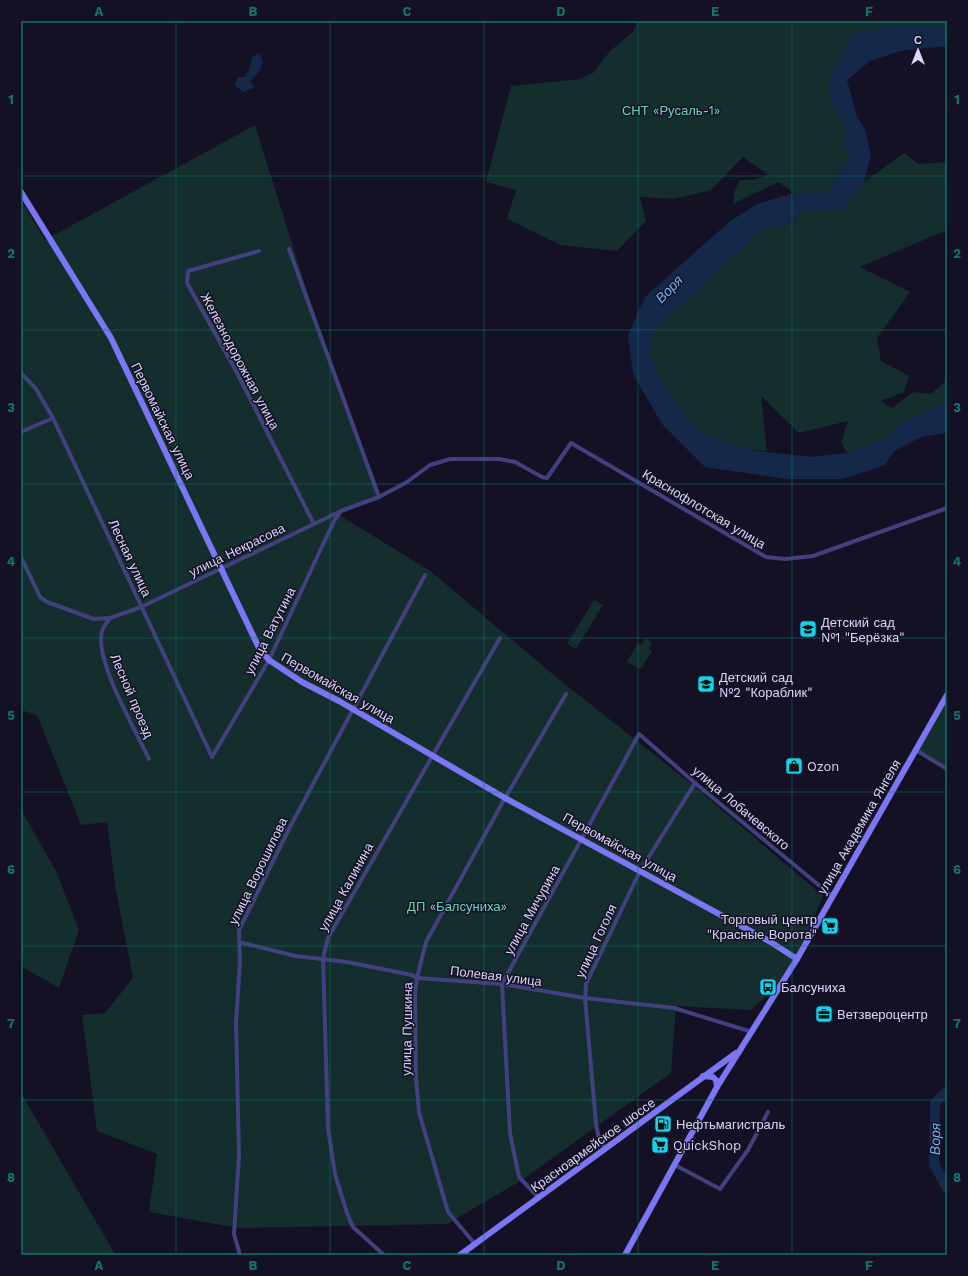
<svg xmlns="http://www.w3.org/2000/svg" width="968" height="1276" font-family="'Work Sans',sans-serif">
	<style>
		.green { fill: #142d2d }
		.water { fill: #14294a }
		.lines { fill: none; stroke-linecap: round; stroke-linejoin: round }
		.river { stroke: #14294a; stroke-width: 10 }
		.street { stroke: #43407f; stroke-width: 4 }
		.secondary { stroke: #7a76f4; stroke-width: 6 }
		.grid { fill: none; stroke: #0f766e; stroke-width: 1; stroke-opacity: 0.55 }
		.labels { text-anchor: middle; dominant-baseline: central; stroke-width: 3; stroke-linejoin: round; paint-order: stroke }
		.park-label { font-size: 13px; fill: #68d6bc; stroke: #141124 }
		.street-label { font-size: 13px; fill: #dbd7fc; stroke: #141124 }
		.poi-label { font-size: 13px; fill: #dbd7fc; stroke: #141124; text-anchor: start }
		.water-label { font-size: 14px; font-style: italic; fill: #6eb4f3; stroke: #141124 }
		.neatline { fill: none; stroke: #0f766e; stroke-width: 1.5 }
		.grid-label { font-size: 13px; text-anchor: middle; font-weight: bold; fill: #0f766e }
	</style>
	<rect width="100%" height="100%" fill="#141124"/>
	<g class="green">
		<path d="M638,21H947V27L897,25L854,34L829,100L846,127L844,147L851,157C841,168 836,183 825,193H794L778,182L733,204L734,192L740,180H753L768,175L743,157L711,190L675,199L640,197L646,221L617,251L561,245L507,219L516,190L486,182L511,86L580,79L593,73L610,51L633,32Z"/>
		<path d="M255,125L320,333L379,494L339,515L429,570L556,677L694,786L823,896L797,959L781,985L750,1010L676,1006L671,1073L522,1180L447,1224L238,1228L149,1212L157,1154L97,1131L82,1015L105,1013L133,978L116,891L107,822L81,825L37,715L21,710V200L45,240Z"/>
		<path d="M904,153L918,164L945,162L947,164V230L860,267L910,292L877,338L881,361L909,376L904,392L881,401L892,408L913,392L931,394L947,380V402L894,427L890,437L847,453L841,443L848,421L799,433L761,396L767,451L749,450L707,436L684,416L658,378L650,353L654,327L700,288L759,231L783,226L805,211L843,209L864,182Z"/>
		<path d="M594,600L603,605L576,649L567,644Z"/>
		<path d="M645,638L652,642L649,649L652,651L641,669L627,662L638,643L641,645Z"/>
		<path d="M947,695V769L916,750Z"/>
		<path d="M21,810L56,871L79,930L59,988L24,968L21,963Z"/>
		<path d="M21,1093L105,1237L115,1255H21Z"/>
	</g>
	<g class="water">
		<path d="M897,25L947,27V46L900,51L870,61L847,80L857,117L865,129L871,155L864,182L843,209L805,211L783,226L759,231L700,288L655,327L650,353L658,378L684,416L707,436L749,450L811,457L847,453L890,437L894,427L947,402V433L921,437L894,451L885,465L843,479H787L705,467L662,424L633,374L628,335L645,297L729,222L757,204L794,193H825C836,183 841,168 851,157L844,147L846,127L829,100L831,75L854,34Z"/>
		<path d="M259,53L263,61L260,70L250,82L255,87L243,92L235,85L238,77H245L250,68L252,57Z"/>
	</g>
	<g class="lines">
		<path class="river" d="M947,1091L935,1103L934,1164L947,1188"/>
		<g class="street">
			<path d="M289,249L379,497"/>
			<path d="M259,251L188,271L187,283L235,369L314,524"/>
			<path d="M21,373L36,389L53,418L212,757"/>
			<path d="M21,432L53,418"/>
			<path d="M21,557L40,597L47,602L94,619L110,618L141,607L341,511L379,497L407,482L430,465L450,459H499L515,462L542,477L547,478L571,443L766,557L785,559L813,556L947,508"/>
			<path d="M110,618C107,622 103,627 102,631C94,660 136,731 149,759"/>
			<path d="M916,750L947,769"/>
			<path d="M212,757L269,660L334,521L341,511"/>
			<path d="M239,942L295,956L347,962L412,975L417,978L502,984L585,998L674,1008L752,1032"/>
			<path d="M605,1149L598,1134L596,1124L585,998L586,984L640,871L695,783"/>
			<path d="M675,1165L720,1189L748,1150L768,1112"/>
			<path d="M539,1198L519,1177L510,1133L502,984L639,734L695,783L832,896"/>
			<path d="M475,1244L448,1212L419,1112L416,1078L415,994L417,978L426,942L505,798L566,694"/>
			<path d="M240,1255L234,1234L239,1155L236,1023L240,962L239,930L290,827L425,575"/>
			<path d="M384,1255L353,1227L347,1213L335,1174L328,1128L323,958L328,938L500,638"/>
		</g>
		<g class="secondary">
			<path d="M21,192L111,338L259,648L269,660L302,682L339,701L505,798L769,941L797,959"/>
			<path d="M703,1076L713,1077L716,1080L717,1087"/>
			<path d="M460,1255L736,1053"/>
			<path d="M625,1255L717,1087L797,959L947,695"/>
		</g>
	</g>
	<path class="grid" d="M176,21V1255M330,21V1255M484,21V1255M638,21V1255M792,21V1255M21,176H947M21,330H947M21,484H947M21,638H947M21,792H947M21,946H947M21,1100H947"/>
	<defs>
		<symbol id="school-square" viewBox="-11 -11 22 22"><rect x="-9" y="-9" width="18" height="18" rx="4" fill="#13d3eb" stroke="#141124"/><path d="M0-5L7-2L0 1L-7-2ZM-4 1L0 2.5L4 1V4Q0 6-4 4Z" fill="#111"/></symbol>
		<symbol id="shop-square" viewBox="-11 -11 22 22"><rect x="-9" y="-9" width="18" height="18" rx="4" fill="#13d3eb" stroke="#141124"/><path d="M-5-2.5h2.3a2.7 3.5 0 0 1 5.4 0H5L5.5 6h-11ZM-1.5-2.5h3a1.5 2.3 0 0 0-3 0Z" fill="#111"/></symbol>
		<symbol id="supermarket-square" viewBox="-11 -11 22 22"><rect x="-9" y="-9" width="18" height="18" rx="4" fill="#13d3eb" stroke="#141124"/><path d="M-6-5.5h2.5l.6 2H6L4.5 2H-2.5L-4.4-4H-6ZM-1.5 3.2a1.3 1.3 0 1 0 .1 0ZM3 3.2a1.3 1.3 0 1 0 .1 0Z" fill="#111"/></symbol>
		<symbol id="bus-square" viewBox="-11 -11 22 22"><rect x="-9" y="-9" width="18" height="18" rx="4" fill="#13d3eb" stroke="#141124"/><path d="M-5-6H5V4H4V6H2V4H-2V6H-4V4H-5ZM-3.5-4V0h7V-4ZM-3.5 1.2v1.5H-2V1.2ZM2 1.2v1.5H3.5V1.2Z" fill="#111"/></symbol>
		<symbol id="office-square" viewBox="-11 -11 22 22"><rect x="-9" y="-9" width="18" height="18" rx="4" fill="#13d3eb" stroke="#141124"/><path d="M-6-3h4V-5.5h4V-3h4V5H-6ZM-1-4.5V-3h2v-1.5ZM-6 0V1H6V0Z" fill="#111"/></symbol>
		<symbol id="fuel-square" viewBox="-11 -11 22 22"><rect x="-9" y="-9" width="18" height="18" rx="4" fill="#13d3eb" stroke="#141124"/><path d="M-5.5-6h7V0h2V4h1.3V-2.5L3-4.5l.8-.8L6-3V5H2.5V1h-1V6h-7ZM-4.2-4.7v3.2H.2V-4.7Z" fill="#111"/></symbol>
	</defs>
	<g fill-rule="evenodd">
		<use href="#school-square" x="798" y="619" width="20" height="20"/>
		<use href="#school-square" x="696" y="674" width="20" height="20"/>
		<use href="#shop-square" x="784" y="756" width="20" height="20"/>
		<use href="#supermarket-square" x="820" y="916" width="20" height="20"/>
		<use href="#bus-square" x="758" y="977" width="20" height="20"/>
		<use href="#office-square" x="814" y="1004" width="20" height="20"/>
		<use href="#fuel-square" x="653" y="1114" width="20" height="20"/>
		<use href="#supermarket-square" x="650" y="1135" width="20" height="20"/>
	</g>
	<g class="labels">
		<g class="park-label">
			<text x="671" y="110">СНТ «Русаль-1»</text>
			<text x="457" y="906">ДП «Балсуниха»</text>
		</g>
		<g class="street-label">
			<text transform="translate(240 361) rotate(62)">Железнодорожная улица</text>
			<text transform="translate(163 421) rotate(64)">Первомайская улица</text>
			<text transform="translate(704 509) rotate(31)">Краснофлотская улица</text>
			<text transform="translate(237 550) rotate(-26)">улица Некрасова</text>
			<text transform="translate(130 558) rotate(65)">Лесная улица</text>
			<text transform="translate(270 631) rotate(-63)">улица Ватутина</text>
			<text transform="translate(338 688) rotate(30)">Первомайская улица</text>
			<text transform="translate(132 696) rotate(67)">Лесной проезд</text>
			<text transform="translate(741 808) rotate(40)">улица Лобачевского</text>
			<text transform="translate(859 827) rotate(-60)">улица Академика Янгеля</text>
			<text transform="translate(620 847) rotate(29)">Первомайская улица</text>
			<text transform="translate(258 871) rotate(-64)">улица Ворошилова</text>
			<text transform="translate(346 887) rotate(-61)">улица Калинина</text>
			<text transform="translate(532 910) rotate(-61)">улица Мичурина</text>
			<text transform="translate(596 941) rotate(-65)">улица Гоголя</text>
			<text transform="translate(496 976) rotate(7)">Полевая улица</text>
			<text transform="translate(407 1029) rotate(-89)">улица Пушкина</text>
			<text transform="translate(593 1145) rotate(-36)">Красноармейское шоссе</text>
		</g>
		<g class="poi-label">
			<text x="821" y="622">Детский сад<tspan x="821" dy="15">№1 "Берёзка"</tspan></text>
			<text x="719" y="677">Детский сад<tspan x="719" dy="15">№2 "Кораблик"</tspan></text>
			<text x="807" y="766">Ozon</text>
			<text x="817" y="919" text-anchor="end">Торговый центр<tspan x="817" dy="15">"Красные Ворота"</tspan></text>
			<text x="781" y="987">Балсуниха</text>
			<text x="837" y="1014">Ветзвероцентр</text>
			<text x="676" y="1124">Нефтьмагистраль</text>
			<text x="673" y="1145">QuickShop</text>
		</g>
		<g class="water-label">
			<text transform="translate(669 289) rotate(-46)">Воря</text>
			<text transform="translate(935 1139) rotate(-89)">Воря</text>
		</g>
	</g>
	<rect width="968" height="1276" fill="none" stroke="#141124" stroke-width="44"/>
	<g transform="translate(918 50)" stroke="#141124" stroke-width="3" paint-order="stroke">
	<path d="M0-3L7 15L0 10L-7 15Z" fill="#dbd7fc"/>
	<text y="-6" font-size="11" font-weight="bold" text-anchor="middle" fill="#dbd7fc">С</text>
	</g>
	<rect x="22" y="22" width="924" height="1232" class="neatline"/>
	<g class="grid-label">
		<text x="99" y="16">A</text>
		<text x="253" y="16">B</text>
		<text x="407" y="16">C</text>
		<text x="561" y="16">D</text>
		<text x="715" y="16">E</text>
		<text x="869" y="16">F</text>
		<text x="11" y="104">1</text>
		<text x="957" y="104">1</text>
		<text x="11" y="258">2</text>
		<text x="957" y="258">2</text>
		<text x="11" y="412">3</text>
		<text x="957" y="412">3</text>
		<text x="11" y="566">4</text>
		<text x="957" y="566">4</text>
		<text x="11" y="720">5</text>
		<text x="957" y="720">5</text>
		<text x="11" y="874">6</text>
		<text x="957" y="874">6</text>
		<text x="11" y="1028">7</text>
		<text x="957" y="1028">7</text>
		<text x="11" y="1182">8</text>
		<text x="957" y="1182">8</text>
		<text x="99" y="1270">A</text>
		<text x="253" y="1270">B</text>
		<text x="407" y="1270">C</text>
		<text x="561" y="1270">D</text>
		<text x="715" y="1270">E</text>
		<text x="869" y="1270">F</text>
	</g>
</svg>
